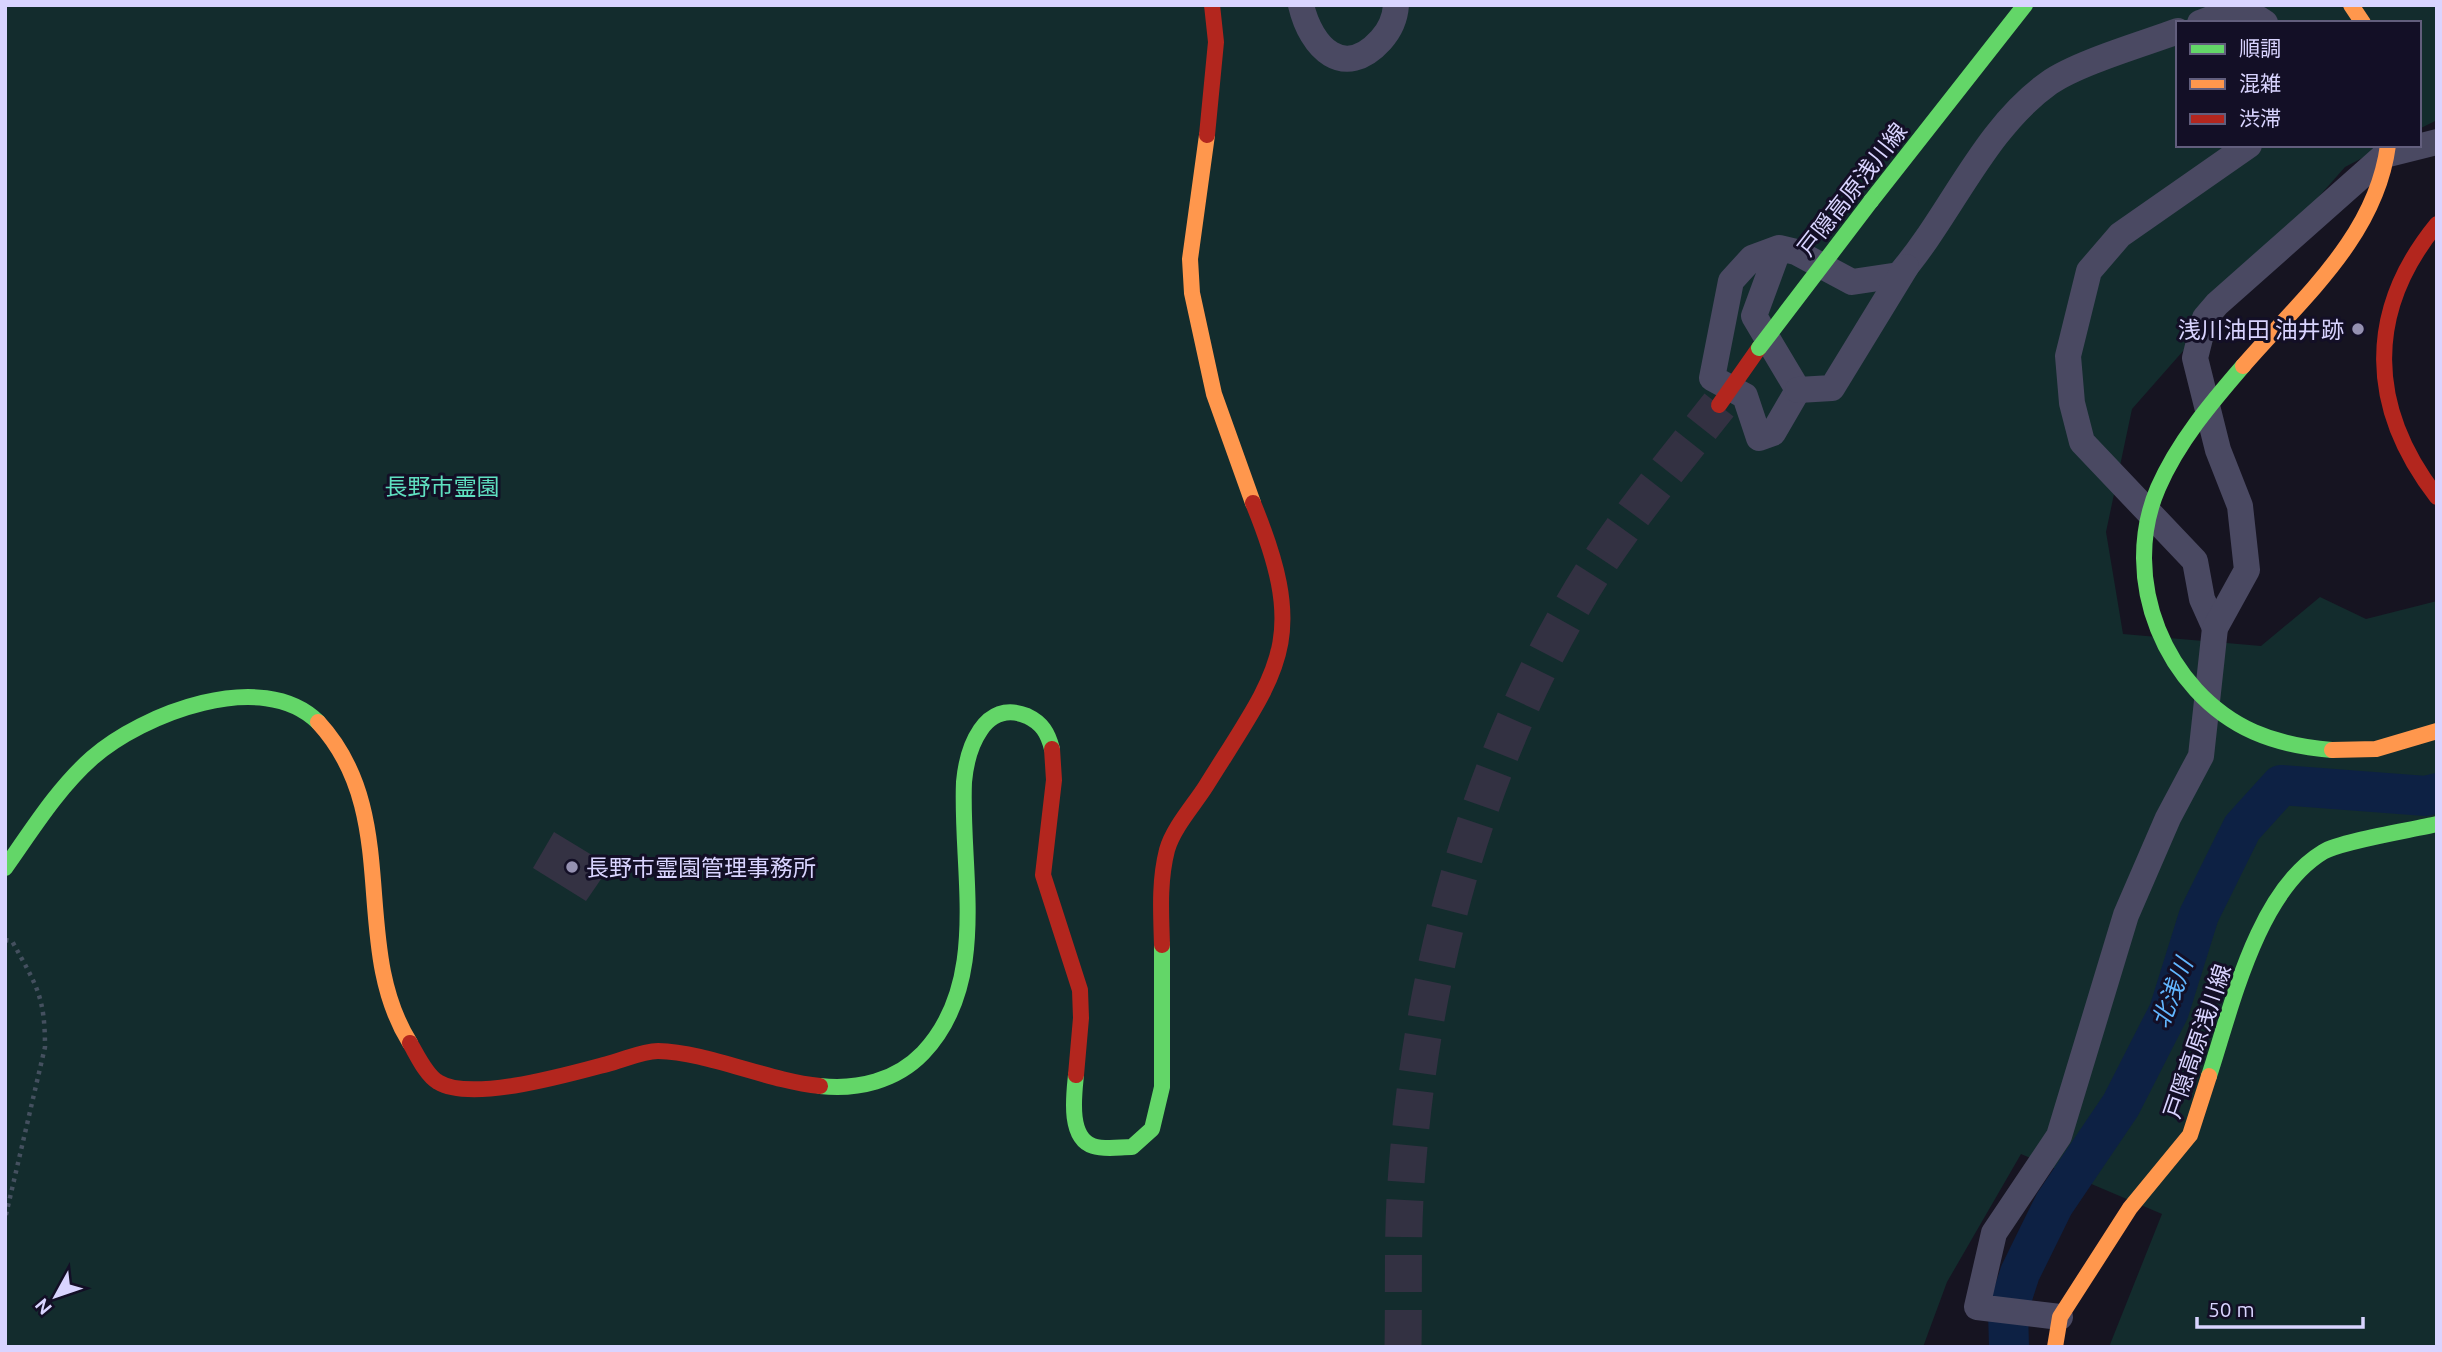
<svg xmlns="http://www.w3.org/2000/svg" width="2442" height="1352" font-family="Ubuntu,'Noto Sans JP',sans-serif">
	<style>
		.green { fill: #132c2d }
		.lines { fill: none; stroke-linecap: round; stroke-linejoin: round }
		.river { stroke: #0d2144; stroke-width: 40 }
		.building { fill: #343243 }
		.secondary-tunnel { stroke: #333142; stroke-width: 37; stroke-dasharray: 37 18; stroke-linecap: butt }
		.path { stroke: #44505f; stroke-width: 4.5; stroke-dasharray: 3.5 5; stroke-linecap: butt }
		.street { stroke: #4a4962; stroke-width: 26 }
		.fast { stroke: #63d668; stroke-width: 16 }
		.slow { stroke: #ff974d; stroke-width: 16 }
		.jam { stroke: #b3261e; stroke-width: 16 }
		.fast-bridge { stroke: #63d668; stroke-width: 16 }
		.slow-bridge { stroke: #ff974d; stroke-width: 16 }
		.poi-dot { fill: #9591b1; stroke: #130f26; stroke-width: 2.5 }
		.labels { text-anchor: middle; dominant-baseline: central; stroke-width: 6; stroke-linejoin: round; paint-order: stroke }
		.street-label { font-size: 23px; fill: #d9d4ff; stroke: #130f26 }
		.poi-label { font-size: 23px; fill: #d9d4ff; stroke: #130f26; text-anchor: end }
		.park-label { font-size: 23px; fill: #5fe0c0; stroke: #130f26 }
		.water-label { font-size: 24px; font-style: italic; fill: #62b6ff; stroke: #130f26 }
	</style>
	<rect width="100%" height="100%" fill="#161421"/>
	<path class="green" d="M5,5H2437V120L2419,129V23H2178V145H2387L2345,167L2132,409L2106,532L2123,634L2261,646L2320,597L2366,619L2437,601V1347H2109L2162,1214L2021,1154L1947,1282L1923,1347H5Z"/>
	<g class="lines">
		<path class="river" d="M2009,1347L2008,1310L2020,1273L2054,1204L2121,1105L2169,1011L2199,915L2242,828L2281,785L2426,796L2437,793"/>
	</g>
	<path class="building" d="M554,832L610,866L586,901L533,868Z"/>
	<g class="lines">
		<path class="secondary-tunnel" d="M1403,1347C1404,1292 1402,1237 1406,1183C1420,982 1471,780 1573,605C1614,533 1668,470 1719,405"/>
		<path class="path" d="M5,940L12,941C36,985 45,995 45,1047L5,1219"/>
		<g class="street">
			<path d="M1301,5C1311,48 1344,81 1381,40C1390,30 1395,20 1396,5"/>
			<path d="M2200,23C2226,13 2241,5 2265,23"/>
			<path d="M1779,248L1754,316L1798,390L1773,433L1759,438L1745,396L1712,378L1731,281L1752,258L1779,248L1796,252L1852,282L1899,275C1951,215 1983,130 2049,83C2077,63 2143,44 2178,31"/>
			<path d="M1798,390L1832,388L1906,267"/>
			<path d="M2215,628L2202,599L2195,561L2082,442L2072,403L2068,356L2089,271L2120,235L2249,145"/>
			<path d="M2060,1317L1977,1307L1994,1233L2059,1136L2126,915L2168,818L2201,756L2215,628L2247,570L2240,506L2218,450L2195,358L2205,318L2217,304L2385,155L2437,142"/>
		</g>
		<g class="fast">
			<path d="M1871,201L2025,5"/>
			<path d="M5,868C32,830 57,789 92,758C142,714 262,667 318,722"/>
			<path d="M1076,1075C1074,1095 1068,1138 1093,1146C1105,1150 1120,1147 1132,1147L1152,1129L1162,1087V945"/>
			<path d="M2209,1076C2232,1006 2257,892 2323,852C2341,841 2412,830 2437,824"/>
			<path d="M820,1086C858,1090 896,1081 923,1053C991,981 960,872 964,782C967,749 984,698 1027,716C1042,723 1048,733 1052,749"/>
		</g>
		<g class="slow">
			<path d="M1207,135L1190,259L1192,293L1214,394L1253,503"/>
			<path d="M318,722C404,815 348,944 410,1043"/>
			<path d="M2055,1347L2060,1317L2130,1208L2190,1135L2209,1076"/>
		</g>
		<g class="jam">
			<path d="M1207,135L1216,42L1212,5"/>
			<path d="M2437,224C2365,312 2368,408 2437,497"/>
			<path d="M1719,405L1759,348"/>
			<path d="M1052,749L1054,780L1043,875L1080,990L1081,1018L1076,1075"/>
			<path d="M1162,945C1161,912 1159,881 1167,850C1173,828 1194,805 1206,786C1279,669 1310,642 1253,503"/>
			<path d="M410,1043C417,1055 426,1075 438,1082C472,1103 573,1073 611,1063C626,1059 643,1051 658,1051C707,1052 768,1081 820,1086"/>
		</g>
		<g class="fast-bridge">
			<path d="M1759,348L1871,201"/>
			<path d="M2243,366C2211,403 2178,442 2158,488C2119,579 2165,692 2254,732C2279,743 2306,748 2332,750"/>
		</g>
		<g class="slow-bridge">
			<path d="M2351,5L2363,23"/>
			<path d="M2243,366C2301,299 2376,237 2388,145"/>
			<path d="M2332,750L2376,749L2437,731"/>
		</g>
	</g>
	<g class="poi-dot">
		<circle cx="2358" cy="329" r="7"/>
		<circle cx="572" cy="867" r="7"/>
	</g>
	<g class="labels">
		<g class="street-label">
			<text transform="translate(1852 189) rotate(-52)">戸隠高原浅川線</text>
			<text transform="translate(2197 1041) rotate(-71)">戸隠高原浅川線</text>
		</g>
		<g class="poi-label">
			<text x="2344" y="329">浅川油田 油井跡</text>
			<text x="586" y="867" text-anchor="start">長野市霊園管理事務所</text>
		</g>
		<g class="park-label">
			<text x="442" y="486">長野市霊園</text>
		</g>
		<g class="water-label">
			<text transform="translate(2172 993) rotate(-69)">北浅川</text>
		</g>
	</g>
	<rect width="2442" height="1352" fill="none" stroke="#d9d4ff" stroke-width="14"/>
	<rect x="2176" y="21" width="245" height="126" fill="#130f26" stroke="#625e7d" stroke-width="2"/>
	<rect x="2190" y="44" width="35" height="10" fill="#63d668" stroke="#625e7d" stroke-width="2"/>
	<text x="2239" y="56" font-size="21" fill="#d9d4ff">順調</text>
	<rect x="2190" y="79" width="35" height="10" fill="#ff974d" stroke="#625e7d" stroke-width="2"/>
	<text x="2239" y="91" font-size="21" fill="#d9d4ff">混雑</text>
	<rect x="2190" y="114" width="35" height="10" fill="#b3261e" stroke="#625e7d" stroke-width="2"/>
	<text x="2239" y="126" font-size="21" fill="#d9d4ff">渋滞</text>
	<g transform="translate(56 1296) rotate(230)" stroke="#130f26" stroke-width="5" paint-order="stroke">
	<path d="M0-5L12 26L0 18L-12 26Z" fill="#d9d4ff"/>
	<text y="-10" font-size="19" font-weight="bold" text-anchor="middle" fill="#d9d4ff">N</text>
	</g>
	<path d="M2197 1317v10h166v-10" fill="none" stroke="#d9d4ff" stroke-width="3.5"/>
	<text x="2208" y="1317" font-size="21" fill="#d9d4ff" stroke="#130f26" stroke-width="5" paint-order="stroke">50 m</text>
</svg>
